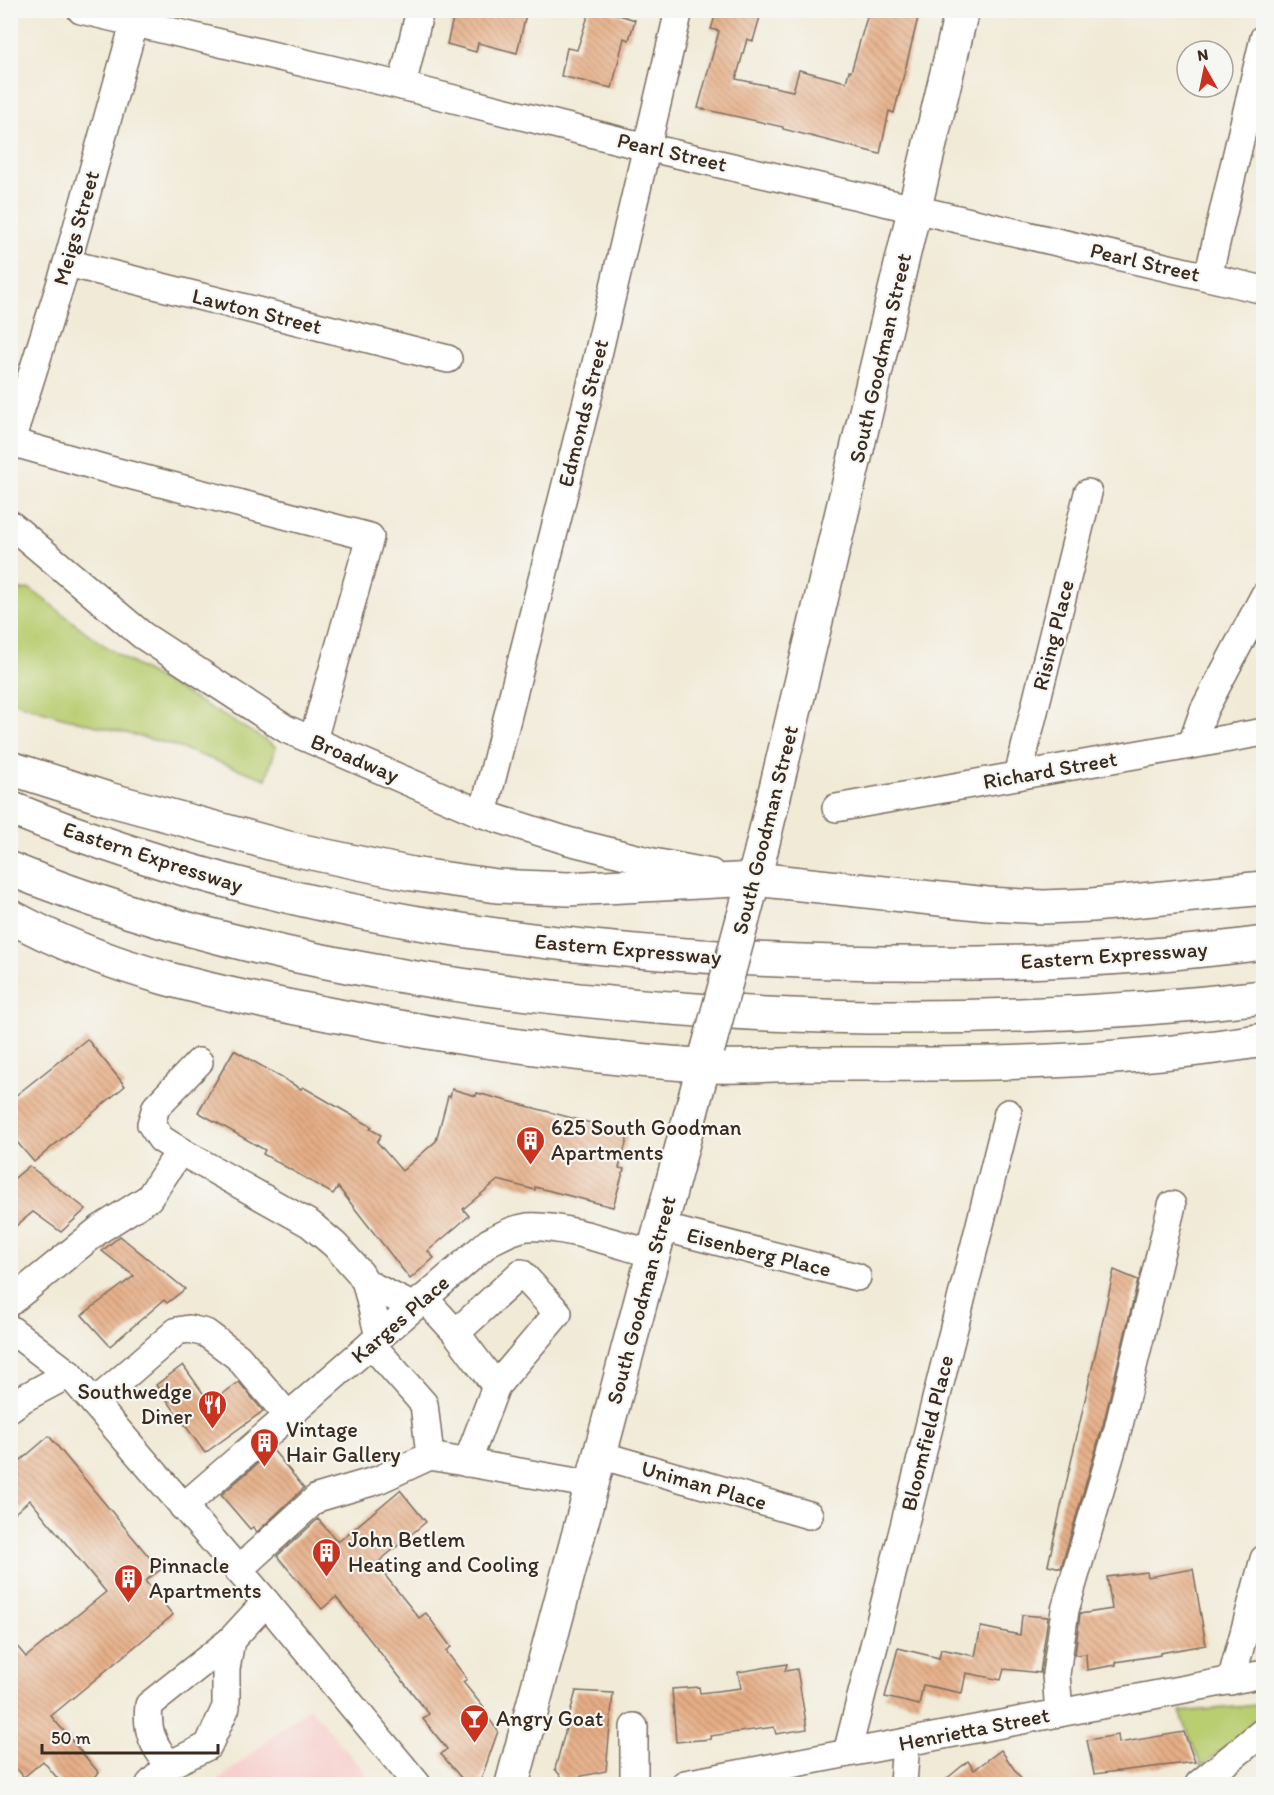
<svg xmlns="http://www.w3.org/2000/svg" width="1274" height="1795" font-family="Itim,sans-serif">
	<style>
		.built { fill: #f7d0ce }
		.green { fill: #b9cd71; stroke: #7a7c48; stroke-width: 1.5 }
		.building { fill: url(#building-back-hatch) }
		.lines { fill: none; stroke-linecap: round; stroke-linejoin: round }
		.minor-casing { stroke: #7b6d5f; stroke-width: 30 }
		.major-casing { stroke: #7b6d5f; stroke-width: 36 }
		.highway-casing { stroke: #7b6d5f; stroke-width: 36 }
		.minor { stroke: #fff; stroke-width: 27 }
		.major { stroke: #fff; stroke-width: 33 }
		.highway { stroke: #fff; stroke-width: 33 }
		.major-bridge-casing { stroke: #7b6d5f; stroke-width: 36; stroke-linecap: butt }
		.major-bridge { stroke: #fff; stroke-width: 33 }
		.labels { text-anchor: middle; dominant-baseline: central; stroke-width: 4.5; stroke-linejoin: round; paint-order: stroke }
		.street-label { font-size: 22px; fill: #3b2a1e; stroke: #f6f6f2 }
		.poi-label { font-size: 22px; fill: #3b2a1e; stroke: #f6f6f2; text-anchor: start }
	</style>
	<defs>
		<pattern id="building-back-hatch" width="6" height="6" patternUnits="userSpaceOnUse" patternTransform="scale(1.5)"><rect width="6" height="6" fill="#e6ae86"/><path d="M-1 5l2 2M0 0l6 6M5-1l2 2" fill="none" stroke="#bc8e6d"/></pattern>
	</defs>
	<rect width="100%" height="100%" fill="#f6f6f2"/>
	<filter id="ink" filterUnits="userSpaceOnUse"><feTurbulence type="fractalNoise" baseFrequency=".0167" numOctaves="2"/><feDisplacementMap in="SourceGraphic" scale="12" xChannelSelector="R" yChannelSelector="G"/><feConvolveMatrix kernelMatrix="1 2 1 2 8 2 1 2 1" color-interpolation-filters="sRGB"/></filter>
	<filter id="wash" filterUnits="userSpaceOnUse"><feTurbulence type="fractalNoise" baseFrequency=".008" numOctaves="4" result="noise"/><feDisplacementMap in="SourceGraphic" scale="24" xChannelSelector="R" yChannelSelector="G"/><feGaussianBlur stdDeviation="1.35" result="paint"/><feColorMatrix in="noise" values="0 0 0 0 0 0 0 0 0 0 0 0 0 0 0 0 0 1.4 0 .05"/><feComposite in="paint" operator="in"/></filter>
	<g filter="url(#wash)">
		<rect width="100%" height="100%" fill="#f1ead7"/>
		<path class="built" d="M309,1707L375,1784H214Z"/>
		<g class="green">
			<path d="M30,589C61,611 89,637 122,657C172,688 226,715 276,747L266,779L169,744L58,716L11,701V605L20,590Z"/>
			<path d="M1257,1705L1261,1721L1201,1766L1180,1712Z"/>
		</g>
		<g id="blocks">
			<g class="building">
				<path d="M455,10H527L517,53L478,43L476,52L447,44Z"/>
				<path d="M590,10H603L635,20L629,40L624,38L612,88L561,76L567,48L577,50Z"/>
				<path d="M717,10H762L753,41L747,39L736,79L793,91L799,70L846,82L849,71L851,72L869,10H920L901,86L894,113L889,111L880,154L783,129V127L698,108L719,31L711,29Z"/>
				<path d="M87,1039L125,1086L34,1162L10,1134V1100Z"/>
				<path d="M234,1050L301,1089L303,1087L372,1127L370,1129L381,1135L377,1142L402,1171L436,1141L448,1096L450,1097L452,1089L476,1096L477,1093L606,1127L605,1130L628,1136L619,1168L624,1169L613,1207L535,1187V1190L498,1180L463,1209L469,1216L428,1251L434,1258L410,1279L338,1187L333,1194L263,1154L265,1150L198,1112Z"/>
				<path d="M29,1166L86,1209L61,1232L33,1212L10,1231V1182Z"/>
				<path d="M120,1236L185,1289L167,1303L164,1300L110,1346L82,1315L134,1276L102,1251Z"/>
				<path d="M1114,1270L1138,1280L1103,1425L1061,1568L1048,1565Z"/>
				<path d="M183,1365L210,1403L239,1382L263,1411L205,1453L156,1385Z"/>
				<path d="M49,1436L160,1570L145,1581L173,1615L51,1716L99,1773L86,1785H63L43,1761L24,1777L10,1761V1638L26,1657L106,1592L30,1500L10,1517V1448L21,1460Z"/>
				<path d="M273,1450L304,1488L257,1532L253,1527L250,1529L221,1495Z"/>
				<path d="M400,1490L426,1522L376,1564L419,1618L426,1613L451,1647L446,1651L467,1679L463,1682L484,1708L482,1709L498,1731L479,1785H467L441,1754L447,1749L423,1719L429,1714L336,1597L322,1609L277,1556L318,1519L338,1542Z"/>
				<path d="M1193,1569L1206,1645L1160,1653V1655L1116,1662V1665L1087,1670L1086,1654L1075,1655L1080,1614L1112,1609L1107,1577L1147,1572L1148,1577Z"/>
				<path d="M1022,1615L1048,1617L1040,1673L1004,1669L1001,1680L966,1673L962,1693L923,1685L919,1705L885,1697L898,1648L939,1658L941,1649L975,1656L981,1627L1020,1635Z"/>
				<path d="M787,1664L785,1671L797,1669L807,1729L776,1734L774,1727L710,1736L711,1739L676,1742L672,1689L699,1687L700,1693L741,1688L738,1672Z"/>
				<path d="M576,1691L613,1693L606,1771L564,1780L555,1769Z"/>
				<path d="M1184,1732L1195,1762L1094,1774L1087,1740L1118,1735L1119,1743Z"/>
				<path d="M1001,1750L1025,1785H939L968,1761L974,1770Z"/>
			</g>
		</g>
	</g>
	<g filter="url(#ink)">
		<use href="#blocks" fill-opacity="0" stroke="#7b6d5f" stroke-width="1.5"/>
		<g class="lines">
			<defs>
				<g id="minor">
					<path d="M81,10L402,86L646,147L1264,290"/>
					<path d="M402,86L420,10"/>
					<path d="M67,263L448,359"/>
					<path d="M1208,277L1264,38"/>
					<path d="M11,442L106,469L370,537L313,740"/>
					<path d="M10,444L67,263L138,10"/>
					<path d="M10,524L142,635L286,729L483,814L568,841L653,862L711,873"/>
					<path d="M1192,744L1204,710L1264,596"/>
					<path d="M1018,776L1088,493"/>
					<path d="M836,808L1264,732"/>
					<path d="M483,814L589,393L679,10"/>
					<path d="M180,1151L161,1139L151,1124L156,1107L199,1062"/>
					<path d="M661,1227L857,1277"/>
					<path d="M366,1283L414,1307"/>
					<path d="M424,1298L456,1333L496,1386L467,1463"/>
					<path d="M10,1302L100,1229L149,1198L180,1151L310,1224L335,1245L360,1273L366,1283L379,1337"/>
					<path d="M10,1329L69,1374L266,1602L417,1784"/>
					<path d="M456,1333L521,1273L558,1313L496,1386"/>
					<path d="M371,1344L424,1404L430,1456"/>
					<path d="M94,1403L177,1331L189,1329L206,1333L238,1357L288,1416"/>
					<path d="M10,1408L24,1398L69,1374"/>
					<path d="M600,1455L809,1515"/>
					<path d="M183,1507L489,1242C501,1236 513,1229 527,1227C560,1224 620,1245 653,1254"/>
					<path d="M238,1570L317,1498L378,1480L430,1456L593,1485"/>
					<path d="M1231,1681L1264,1559"/>
					<path d="M1059,1713L1056,1674L1065,1610L1118,1429L1172,1205"/>
					<path d="M847,1753L1008,1113"/>
					<path d="M169,1765C153,1745 146,1731 149,1705L231,1640L266,1602"/>
					<path d="M150,1784L169,1765L208,1746L226,1707V1669L231,1640"/>
					<path d="M634,1784V1727"/>
					<path d="M685,1784L1264,1674"/>
					<path d="M903,1784L906,1742"/>
					<path d="M1199,1784L1264,1731"/>
				</g>
				<g id="major">
					<path d="M743,919L760,855L962,10"/>
					<path d="M512,1784L708,1049"/>
				</g>
				<g id="highway">
					<path d="M10,768L108,799L288,848L412,874L497,886L568,889L754,879L987,904L1044,907L1092,905L1264,888"/>
					<path d="M10,808C271,915 555,955 836,962C978,966 1122,962 1264,943"/>
					<path d="M10,869C171,934 340,970 511,992C762,1024 1013,1025 1264,997"/>
					<path d="M10,916C113,973 219,993 333,1015C459,1039 586,1058 714,1066C744,1067 774,1065 804,1064C825,1064 846,1064 868,1064C1001,1065 1132,1061 1264,1040"/>
				</g>
			</defs>
			<use href="#minor" class="minor-casing"/>
			<use href="#major" class="major-casing"/>
			<use href="#highway" class="highway-casing"/>
			<use href="#minor" class="minor"/>
			<use href="#major" class="major"/>
			<use href="#highway" class="highway"/>
			<defs>
				<path id="major-bridge" d="M708,1049L743,919"/>
			</defs>
			<use href="#major-bridge" class="major-bridge-casing"/>
			<use href="#major-bridge" class="major-bridge"/>
		</g>
	</g>
	<defs>
		<symbol id="building-pin" viewBox="-11 -11 22 30"><path d="M0 17L-7.5 6A9.5 9.5 0 1 1 7.5 6Z" fill="#c8321e" stroke="#f6f6f2"/><path d="M-4-6H4V6H1V3H-1V6H-4ZM-2.5-4.3h1.7v1.8h-1.7ZM.8-4.3h1.7v1.8H.8ZM-2.5-1h1.7V.8h-1.7ZM.8-1h1.7V.8H.8Z" fill="#fff"/></symbol>
		<symbol id="restaurant-pin" viewBox="-11 -11 22 30"><path d="M0 17L-7.5 6A9.5 9.5 0 1 1 7.5 6Z" fill="#c8321e" stroke="#f6f6f2"/><path d="M-5-6h1v4h1v-4h1v4h1v-4h1v5L-1.5 .5V6h-2V.5L-5-1ZM5-6V6H3V1.5H1.5Q1.5-4 5-6Z" fill="#fff"/></symbol>
		<symbol id="bar-pin" viewBox="-11 -11 22 30"><path d="M0 17L-7.5 6A9.5 9.5 0 1 1 7.5 6Z" fill="#c8321e" stroke="#f6f6f2"/><path d="M-6-5H6L.8 .8V4.5H3.5V6h-7V4.5H-.8V.8Z" fill="#fff"/></symbol>
	</defs>
	<g fill-rule="evenodd">
		<use href="#building-pin" x="514" y="1124" width="33" height="45"/>
		<use href="#restaurant-pin" x="196" y="1388" width="33" height="45"/>
		<use href="#building-pin" x="248" y="1426" width="33" height="45"/>
		<use href="#building-pin" x="310" y="1536" width="33" height="45"/>
		<use href="#building-pin" x="112" y="1562" width="33" height="45"/>
		<use href="#bar-pin" x="458" y="1702" width="33" height="45"/>
	</g>
	<g class="labels">
		<g class="street-label">
			<text transform="translate(672 152) rotate(13)">Pearl Street</text>
			<text transform="translate(76 228) rotate(-74)">Meigs Street</text>
			<text transform="translate(1145 262) rotate(13)">Pearl Street</text>
			<text transform="translate(257 311) rotate(14)">Lawton Street</text>
			<text transform="translate(880 358) rotate(-77)">South Goodman Street</text>
			<text transform="translate(583 413) rotate(-76)">Edmonds Street</text>
			<text transform="translate(1053 635) rotate(-76)">Rising Place</text>
			<text transform="translate(355 758) rotate(23)">Broadway</text>
			<text transform="translate(1050 770) rotate(-10)">Richard Street</text>
			<text transform="translate(765 830) rotate(-76)">South Goodman Street</text>
			<text transform="translate(153 857) rotate(18)">Eastern Expressway</text>
			<text transform="translate(628 949) rotate(5)">Eastern Expressway</text>
			<text transform="translate(1114 955) rotate(-4)">Eastern Expressway</text>
			<text transform="translate(759 1252) rotate(14)">Eisenberg Place</text>
			<text transform="translate(641 1300) rotate(-75)">South Goodman Street</text>
			<text transform="translate(400 1319) rotate(-41)">Karges Place</text>
			<text transform="translate(927 1433) rotate(-76)">Bloomfield Place</text>
			<text transform="translate(704 1485) rotate(16)">Uniman Place</text>
			<text transform="translate(974 1729) rotate(-11)">Henrietta Street</text>
		</g>
		<g class="poi-label">
			<text x="551" y="1127">625 South Goodman<tspan x="551" dy="25">Apartments</tspan></text>
			<text x="192" y="1391" text-anchor="end">Southwedge<tspan x="192" dy="25">Diner</tspan></text>
			<text x="286" y="1429">Vintage<tspan x="286" dy="25">Hair Gallery</tspan></text>
			<text x="348" y="1539">John Betlem<tspan x="348" dy="25">Heating and Cooling</tspan></text>
			<text x="149" y="1565">Pinnacle<tspan x="149" dy="25">Apartments</tspan></text>
			<text x="496" y="1718">Angry Goat</text>
		</g>
	</g>
	<rect width="1274" height="1795" fill="none" stroke="#f6f6f2" stroke-width="36"/>
	<g transform="translate(1205 69) rotate(351)"><circle r="28" fill="#f6f6f2" stroke="#aba49d" stroke-width="1.5"/>
	<path d="M0-4.5L10 22L0 15L-10 22Z" fill="#c8321e"/>
	<text y="-9" font-size="16" font-weight="bold" text-anchor="middle" fill="#3b2a1e">N</text>
	</g>
	<path d="M42 1744v9h176v-9" fill="none" stroke="#3b2a1e" stroke-width="3"/>
	<text x="51" y="1744" font-size="18" fill="#3b2a1e" stroke="#f6f6f2" stroke-width="4.5" paint-order="stroke">50 m</text>
</svg>
